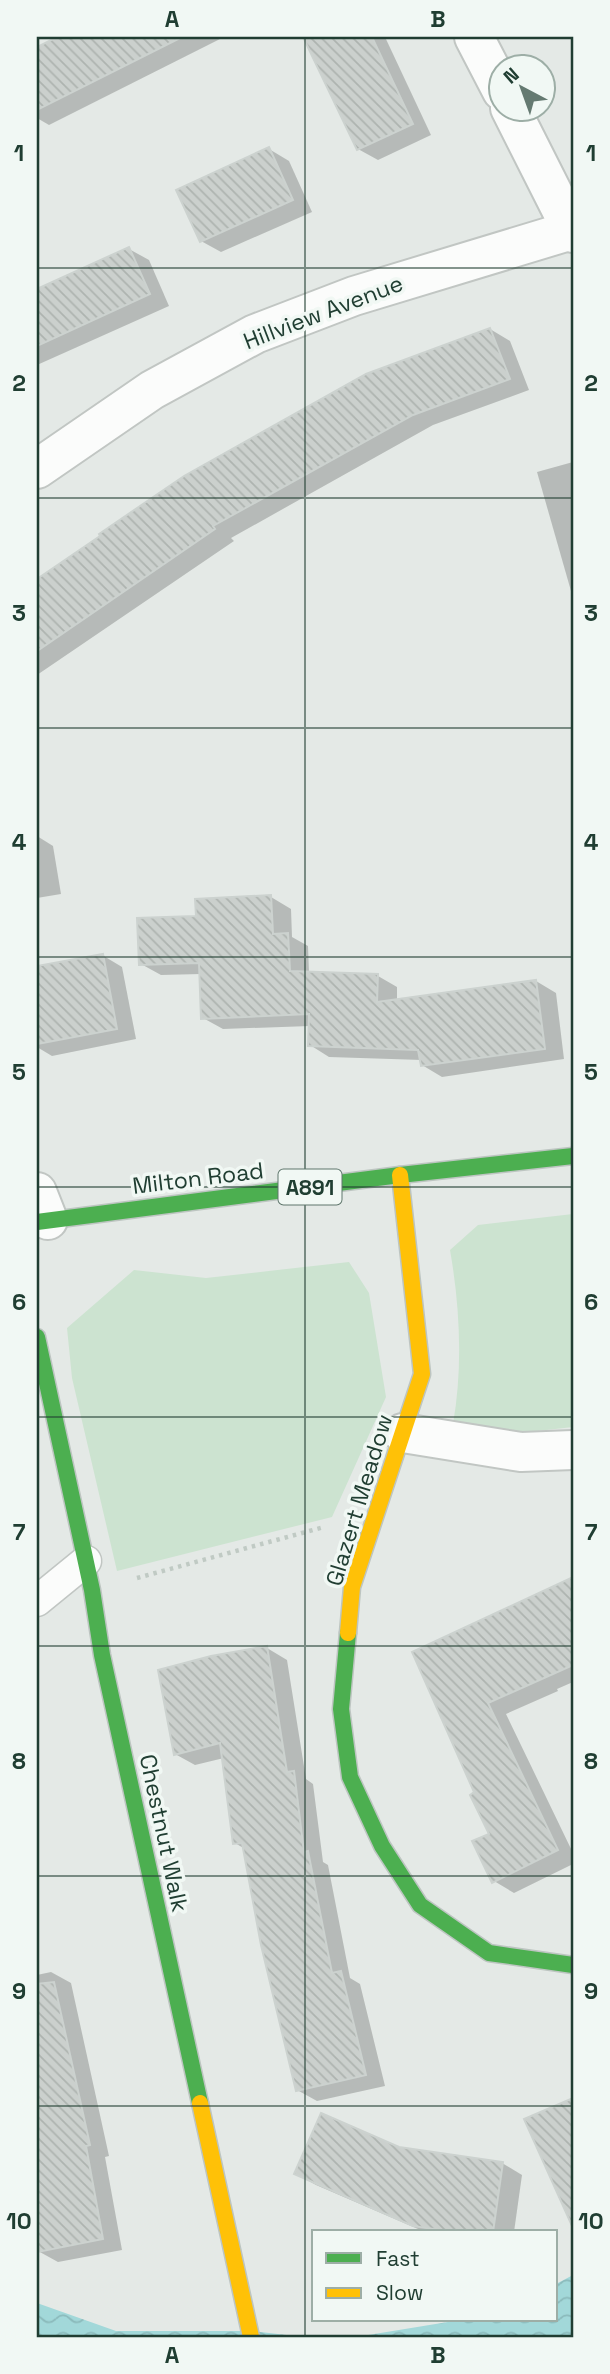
<svg xmlns="http://www.w3.org/2000/svg" width="610" height="2374" font-family="'Space Grotesk',sans-serif">
	<style>
		.grass { fill: #cce3d0 }
		.water { fill: url(#water-waves) }
		.shadow { fill: #0003 }
		.building { fill: url(#building-back-hatch); stroke: #ccd2cf; stroke-width: 2 }
		.lines { fill: none; stroke-linecap: round; stroke-linejoin: round }
		.lane-casing { stroke: #c1c6c3; stroke-width: 33 }
		.street-casing { stroke: #c1c6c3; stroke-width: 42 }
		.fast-casing { stroke: #bdc5c1; stroke-width: 19 }
		.slow-casing { stroke: #bdc5c1; stroke-width: 19 }
		.path { stroke: #c0cac4; stroke-width: 4.5; stroke-dasharray: 3.5 5; stroke-linecap: butt }
		.lane { stroke: #fbfcfb; stroke-width: 30 }
		.street { stroke: #fbfcfb; stroke-width: 38 }
		.fast { stroke: #4caf50; stroke-width: 16 }
		.slow { stroke: #ffc107; stroke-width: 16 }
		.grid { fill: none; stroke: #203e32; stroke-width: 2; stroke-opacity: 0.55 }
		.labels { text-anchor: middle; dominant-baseline: central; stroke-width: 7; stroke-linejoin: round; paint-order: stroke }
		.shield { fill: #f1f8f4; stroke: #5f766c; stroke-width: 2 }
		.shield-label { font-size: 21px; font-weight: bold; fill: #203e32 }
		.street-label { font-size: 23px; fill: #203e32; stroke: #f1f8f4 }
		.neatline { fill: none; stroke: #203e32; stroke-width: 2.5 }
		.grid-label { font-size: 23px; text-anchor: middle; font-weight: bold; fill: #203e32 }
	</style>
	<defs>
		<pattern id="water-waves" width="16" height="10" patternUnits="userSpaceOnUse" patternTransform="scale(1.75)"><rect width="16" height="10" fill="#a2d8d9"/><path d="M0 5q4-4 8 0t8 0" fill="none" stroke="#8bbabb"/></pattern>
		<pattern id="building-back-hatch" width="6" height="6" patternUnits="userSpaceOnUse" patternTransform="scale(1.75)"><rect width="6" height="6" fill="#cbd0cd"/><path d="M-1 5l2 2M0 0l6 6M5-1l2 2" fill="none" stroke="#aeb4b0"/></pattern>
	</defs>
	<rect width="100%" height="100%" fill="#e4e9e6"/>
	<g class="grass">
		<path d="M573,1214V1427L528,1432L473,1433L453,1424C463,1367 460,1307 450,1250L478,1225Z"/>
		<path d="M349,1262L369,1293L386,1397L332,1517L117,1571L72,1378L67,1328L134,1270L206,1278Z"/>
	</g>
	<g class="water">
		<path d="M573,2275V2337H356L460,2320H556V2284Z"/>
		<path d="M37,2303L116,2331H251L304,2337H37Z"/>
	</g>
	<g class="shadow">
		<path d="M61,37H224L49,125L37,118V49Z"/>
		<path d="M305,37H385L431,135L378,160L358,149Z"/>
		<path d="M269,149L289,161L312,212L221,252L201,241Z"/>
		<path d="M129,249L149,260L169,306L37,365V290Z"/>
		<path d="M490,329L510,341L529,390L433,425L231,538L234,541L37,675V581L185,478Z"/>
		<path d="M573,462V598L537,472Z"/>
		<path d="M37,836L53,846L61,894L37,898Z"/>
		<path d="M271,897L291,909L292,937L308,946L309,973L378,976L397,987V1001L536,981L556,993L564,1059L442,1077L422,1065V1060L329,1057L310,1045V1026L223,1029L203,1018L201,974L161,975L141,964L198,918Z"/>
		<path d="M102,955L122,967L136,1039L52,1056L37,1047V968Z"/>
		<path d="M573,1578V1682L557,1689L558,1691L506,1714L573,1853V1864L514,1893L494,1881L491,1835L477,1793L414,1653Z"/>
		<path d="M267,1648L287,1660L306,1779L313,1784L323,1862L328,1865L350,1978L360,1984L385,2086L317,2101L297,2090L245,1849L235,1843L224,1758L195,1765L175,1754Z"/>
		<path d="M51,1972L71,1983L109,2156L105,2157L122,2250L58,2262L38,2251L37,2243V1975Z"/>
		<path d="M573,2100V2205L562,2198L532,2118Z"/>
		<path d="M399,2148L502,2163L522,2175L514,2232H425L316,2185L296,2174Z"/>
	</g>
	<g class="building">
		<path d="M57,37H182L37,110V47Z"/>
		<path d="M303,37H372L413,124L357,150Z"/>
		<path d="M269,147L293,200L200,242L176,190Z"/>
		<path d="M129,247L150,294L37,346V289Z"/>
		<path d="M490,328L510,379L413,415L213,526L215,529L37,651V579L100,536L99,534L184,476L366,374Z"/>
		<path d="M271,895L273,934L288,933L290,971L378,974L377,1002L536,980L545,1049L421,1066L418,1050L308,1046L309,1014L201,1019L199,963L139,965L137,918L196,916L195,899Z"/>
		<path d="M103,954L117,1029L37,1044V966Z"/>
		<path d="M573,1577V1665L488,1703L558,1850L492,1883L472,1841L489,1834L470,1795L474,1792L412,1652Z"/>
		<path d="M267,1646L287,1772L294,1771L304,1852L308,1851L332,1973L341,1971L366,2075L296,2091L261,1945L242,1843L233,1844L220,1743L174,1755L158,1670L211,1656Z"/>
		<path d="M54,1982L90,2145L86,2146L103,2239L37,2252V1984Z"/>
		<path d="M573,2098V2228L524,2119Z"/>
		<path d="M321,2113L399,2147L503,2162L493,2232H453L413,2226L294,2174Z"/>
	</g>
	<g class="lines">
		<defs>
			<path id="lane" d="M37,1601L86,1561"/>
			<g id="street">
				<path d="M474,37L502,91"/>
				<path d="M510,108L573,233"/>
				<path d="M37,469L152,390L255,334L354,296L572,230"/>
				<path d="M37,1192L48,1220"/>
				<path d="M403,1433L521,1452L573,1450"/>
			</g>
			<g id="fast">
				<path d="M37,1222L400,1175L573,1156"/>
				<path d="M37,1337L92,1590L102,1655L200,2103"/>
				<path d="M348,1633L341,1709L350,1777L382,1846L420,1905L489,1953L573,1965"/>
			</g>
			<g id="slow">
				<path d="M348,1633L352,1587L422,1374L400,1175"/>
				<path d="M200,2103L251,2337"/>
			</g>
		</defs>
		<use href="#lane" class="lane-casing"/>
		<use href="#street" class="street-casing"/>
		<use href="#fast" class="fast-casing"/>
		<use href="#slow" class="slow-casing"/>
		<path class="path" d="M137,1578L324,1527"/>
		<use href="#lane" class="lane"/>
		<use href="#street" class="street"/>
		<use href="#fast" class="fast"/>
		<use href="#slow" class="slow"/>
	</g>
	<path class="grid" d="M305,37V2337M37,268H573M37,498H573M37,728H573M37,957H573M37,1187H573M37,1417H573M37,1646H573M37,1876H573M37,2106H573"/>
	<g class="labels">
		<rect class="shield" x="278.5" y="1169.5" width="63" height="35" rx="5"/>
		<g class="shield-label">
			<text x="310" y="1187">A891</text>
		</g>
		<g class="street-label">
			<text transform="translate(323 312) rotate(-21)">Hillview Avenue</text>
			<text transform="translate(198 1178) rotate(-7)">Milton Road</text>
			<text transform="translate(359 1500) rotate(-73)">Glazert Meadow</text>
			<text transform="translate(164 1833) rotate(78)">Chestnut Walk</text>
		</g>
	</g>
	<rect width="610" height="2374" fill="none" stroke="#f1f8f4" stroke-width="77"/>
	<rect x="312" y="2230" width="245" height="91" fill="#f1f8f4" stroke="#9daea6" stroke-width="2"/>
	<rect x="326" y="2253" width="35" height="10" fill="#4caf50" stroke="#9daea6" stroke-width="2"/>
	<text x="376" y="2266" font-size="21" fill="#203e32">Fast</text>
	<rect x="326" y="2288" width="35" height="10" fill="#ffc107" stroke="#9daea6" stroke-width="2"/>
	<text x="376" y="2300" font-size="21" fill="#203e32">Slow</text>
	<g transform="translate(522 88) rotate(319)"><circle r="33" fill="#f1f8f4" stroke="#9daea6" stroke-width="2"/>
	<path d="M0-5L12 26L0 18L-12 26Z" fill="#657a71"/>
	<text y="-10" font-size="19" font-weight="bold" text-anchor="middle" fill="#203e32">N</text>
	</g>
	<rect x="38" y="38" width="534" height="2298" class="neatline"/>
	<g class="grid-label">
		<text x="172" y="27">A</text>
		<text x="438" y="27">B</text>
		<text x="19" y="161">1</text>
		<text x="591" y="161">1</text>
		<text x="19" y="391">2</text>
		<text x="591" y="391">2</text>
		<text x="19" y="621">3</text>
		<text x="591" y="621">3</text>
		<text x="19" y="850">4</text>
		<text x="591" y="850">4</text>
		<text x="19" y="1080">5</text>
		<text x="591" y="1080">5</text>
		<text x="19" y="1310">6</text>
		<text x="591" y="1310">6</text>
		<text x="19" y="1540">7</text>
		<text x="591" y="1540">7</text>
		<text x="19" y="1769">8</text>
		<text x="591" y="1769">8</text>
		<text x="19" y="1999">9</text>
		<text x="591" y="1999">9</text>
		<text x="19" y="2229">10</text>
		<text x="591" y="2229">10</text>
		<text x="172" y="2363">A</text>
		<text x="438" y="2363">B</text>
	</g>
</svg>
